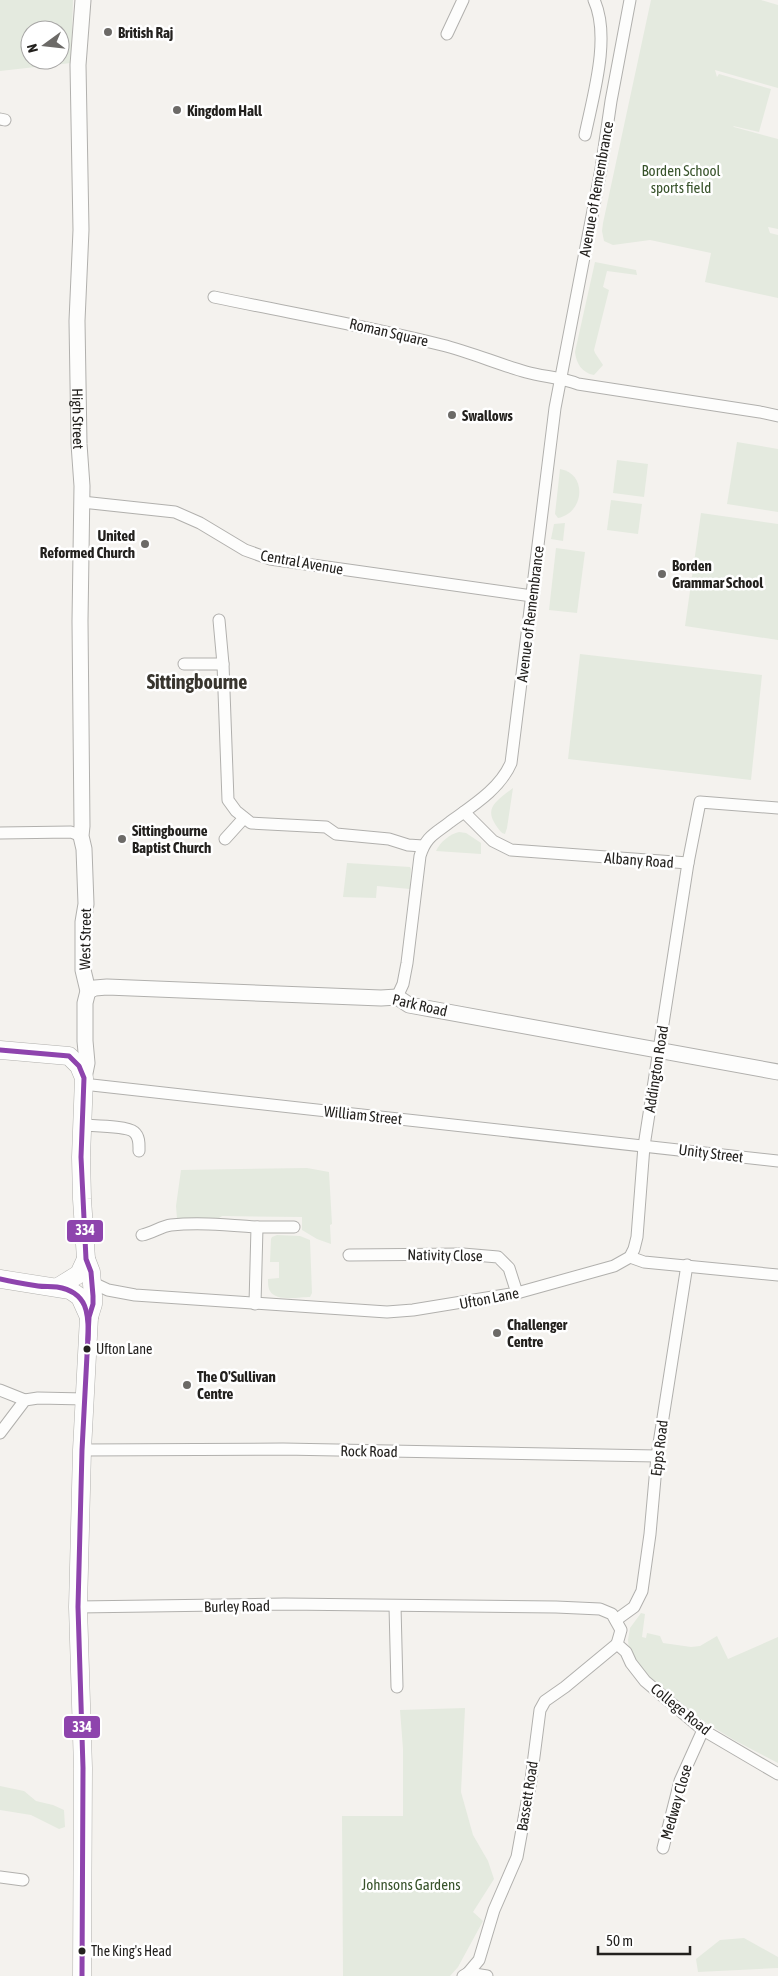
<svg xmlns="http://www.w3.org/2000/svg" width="778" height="1976" font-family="'Asap Condensed',sans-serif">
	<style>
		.green { fill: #e4eadf; fill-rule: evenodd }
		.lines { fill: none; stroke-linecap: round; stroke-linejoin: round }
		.street-casing { stroke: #b1b0ad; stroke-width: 13 }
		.secondary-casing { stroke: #b1b0ad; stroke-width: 17 }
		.primary-casing { stroke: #b1b0ad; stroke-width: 19 }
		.street { stroke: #fdfdfc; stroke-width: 11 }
		.secondary { stroke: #fdfdfc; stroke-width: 15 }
		.primary { stroke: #fdfdfc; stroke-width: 18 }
		.bus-1-casing { stroke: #fff; stroke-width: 9 }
		.bus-1 { stroke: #8e44ad; stroke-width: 5 }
		.poi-dot { fill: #6c6a67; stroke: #fff; stroke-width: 2 }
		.bus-dot { fill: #23211e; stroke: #fff; stroke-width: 2 }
		.labels { text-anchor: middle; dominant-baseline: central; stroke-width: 5; stroke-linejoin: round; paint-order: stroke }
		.bus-label { font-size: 14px; fill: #23211e; stroke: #fff; text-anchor: start }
		.poi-label { font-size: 15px; font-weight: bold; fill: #23211e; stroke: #fff; text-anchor: start }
		.park-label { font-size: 15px; fill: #38532b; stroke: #fff }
		.street-label { font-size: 15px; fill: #23211e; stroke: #fff }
		.district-label { font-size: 20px; font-weight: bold; fill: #38352e; stroke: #fff }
		.line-badge { stroke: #fff; stroke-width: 2 }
		.badge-label { font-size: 14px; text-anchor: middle; font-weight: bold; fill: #fff }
	</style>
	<rect width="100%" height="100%" fill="#f4f2ee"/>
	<g class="green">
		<path d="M0,0H73L71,63L0,71ZM30,30H60V60H30Z"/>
		<path d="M651,0H761L778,5V88L715,70L717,77L719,74L771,89L759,132L733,126L734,127L778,139V229L768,227L770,233L778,235V298L705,282L711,253L650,240L613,245L604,241L602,231L603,223Z"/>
		<path d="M595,262L636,270L637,275L607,271L603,287L609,290L594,350L595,353L603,365L594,375C582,373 576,363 575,352Z"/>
		<path d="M737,442L778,449V512L727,504Z"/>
		<path d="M617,460L648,464L644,497L613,493Z"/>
		<path d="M560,469C588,474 584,513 558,518L555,514Z"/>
		<path d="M611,500L642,504L638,534L607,530Z"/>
		<path d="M701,513L778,524V640L685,626Z"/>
		<path d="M565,523L563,541L551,539L554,524Z"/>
		<path d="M556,548L585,552L577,613L549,610Z"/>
		<path d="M580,654L762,675L751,780L568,759Z"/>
		<path d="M513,788L507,828L505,834L502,833C482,810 492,804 513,788Z"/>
		<path d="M459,832L466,833L481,843V854L436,851C440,842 450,834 459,832Z"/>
		<path d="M347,863L410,867L411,869L410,889L377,886L376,898L343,897Z"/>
		<path d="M307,1168L329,1172L332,1224L330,1225L331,1244L317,1239L302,1230V1217L222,1216L219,1218L177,1219L176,1206L181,1170Z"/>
		<path d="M277,1235L300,1236L310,1240L312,1293L310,1297C300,1297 276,1302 270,1291C268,1288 268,1282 268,1279L279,1278V1262H270L271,1239L272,1237Z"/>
		<path d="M641,1613L645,1614L642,1637L646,1638L647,1633L660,1636L663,1643L691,1647L700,1646L717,1636L728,1659L778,1637V1763L734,1740L703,1721L643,1672L629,1649L628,1640L630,1628Z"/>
		<path d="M465,1708L461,1792L473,1835L488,1861L494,1879L473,1912L483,1921L458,1967L450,1976H343L342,1816H403V1749L400,1710Z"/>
		<path d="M0,1786L24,1791L36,1801L53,1805L64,1810L65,1827L59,1829L31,1815L0,1810Z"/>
		<path d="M744,1938L778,1957V1968L698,1972L696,1959L720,1940Z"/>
	</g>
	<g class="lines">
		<defs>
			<g id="street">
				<path d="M447,34L463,0"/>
				<path d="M0,119L5,120"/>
				<path d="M585,135C593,96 611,37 594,0"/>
				<path d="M214,297C290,313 367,326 442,345C470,352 498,364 526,372C543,377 561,377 578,384L760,412L778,416"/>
				<path d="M82,502L175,512L200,523L245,550L270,559L532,596"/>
				<path d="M219,620L223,664L228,800L236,811L251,823L326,827L336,834L389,839L408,845L423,846"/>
				<path d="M184,664H223"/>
				<path d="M464,812L493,841L511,850L688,863"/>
				<path d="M0,833L71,832L81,836"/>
				<path d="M225,839L244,818"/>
				<path d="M397,997L403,984L407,963L420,856C426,836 435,834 450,822C472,806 500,789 511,763L555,408L601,169L611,101L630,0"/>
				<path d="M83,1084L778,1161"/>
				<path d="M82,1125C93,1126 127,1126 134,1132C140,1137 139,1145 139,1151"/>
				<path d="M257,1227H294"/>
				<path d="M142,1235C152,1233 162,1226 171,1225C199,1222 229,1225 257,1227L255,1304"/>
				<path d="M349,1255L463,1254L498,1257L509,1268L517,1293"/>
				<path d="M630,1257L644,1262L778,1275"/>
				<path d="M93,1283L108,1290L135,1295L387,1312L413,1310L517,1293L614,1266L630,1257L634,1249L637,1237L644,1146L688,863L700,802L778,808"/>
				<path d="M0,1390L25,1400"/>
				<path d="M0,1433L25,1400L38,1398L85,1399"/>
				<path d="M82,1450L283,1449L657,1456"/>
				<path d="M395,1606L397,1687"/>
				<path d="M78,1607L284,1604L556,1607L600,1609L612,1614L621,1630L617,1644L626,1652L631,1663L645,1681L703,1730L778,1774"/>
				<path d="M616,1620L634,1607L642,1591L650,1534L657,1456L687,1265"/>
				<path d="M663,1848L680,1781L703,1730"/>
				<path d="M0,1877L23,1880"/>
				<path d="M468,1973L479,1960L494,1910L517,1857L531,1780L540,1710L545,1701L565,1687L617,1644"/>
				<path d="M463,1976L468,1973L487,1976"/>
			</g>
			<g id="secondary">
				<path id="s1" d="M83,0L78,65L81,230L77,321L79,444L82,486L80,621L82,826L81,836L84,849L86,904L83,922V970L88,991L85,1003V1041L87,1063L84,1078"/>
				<path d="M88,991L95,988L107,987L381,998L397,997L409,1005L778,1072"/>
			</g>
			<g id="primary">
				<path d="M0,1050L69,1056L79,1066L84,1078L81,1157L82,1199L86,1259L91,1272L93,1296V1304L89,1317L82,1450L78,1607L83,1768L82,1976"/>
				<path d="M0,1279L70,1290L80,1297L89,1317"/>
				<path d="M58,1287L79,1274L86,1259"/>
			</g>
		</defs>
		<use href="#street" class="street-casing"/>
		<use href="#secondary" class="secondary-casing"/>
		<use href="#primary" class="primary-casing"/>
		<use href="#street" class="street"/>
		<use href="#secondary" class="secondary"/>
		<use href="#primary" class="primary"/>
		<defs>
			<g id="bus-1">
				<path d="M0,1050L69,1056L79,1066L84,1078L81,1157L86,1259L91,1272L93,1296V1304L89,1317L82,1450L78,1607L83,1768L82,1976"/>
				<path d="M0,1279C13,1282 25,1284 38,1286C44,1287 51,1286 57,1287C88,1292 89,1314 88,1340"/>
			</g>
		</defs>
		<use href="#bus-1" class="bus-1-casing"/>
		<use href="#bus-1" class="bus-1"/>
	</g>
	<g class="poi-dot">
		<circle cx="108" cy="32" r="5"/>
		<circle cx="177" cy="110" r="5"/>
		<circle cx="452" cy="415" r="5"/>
		<circle cx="145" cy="544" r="5"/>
		<circle cx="662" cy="574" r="5"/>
		<circle cx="122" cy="839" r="5"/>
		<circle cx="497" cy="1333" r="5"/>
		<circle cx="187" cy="1385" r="5"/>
	</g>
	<g class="bus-dot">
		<circle cx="87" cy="1349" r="4.5"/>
		<circle cx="82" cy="1951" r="4.5"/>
	</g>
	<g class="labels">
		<g class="bus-label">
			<text x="96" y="1349">Ufton Lane</text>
			<text x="91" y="1951">The King's Head</text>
		</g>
		<g class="poi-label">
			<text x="118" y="32">British Raj</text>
			<text x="187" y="110">Kingdom Hall</text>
			<text x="462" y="415">Swallows</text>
			<text x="135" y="535" text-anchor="end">United<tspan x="135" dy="17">Reformed Church</tspan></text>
			<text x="672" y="565">Borden<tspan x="672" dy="17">Grammar School</tspan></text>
			<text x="132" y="830">Sittingbourne<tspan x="132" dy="17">Baptist Church</tspan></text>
			<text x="507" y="1324">Challenger<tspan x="507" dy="17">Centre</tspan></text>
			<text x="197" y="1376">The O'Sullivan<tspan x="197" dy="17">Centre</tspan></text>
		</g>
		<g class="park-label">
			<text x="681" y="170">Borden School<tspan x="681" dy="17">sports field</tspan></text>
			<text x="411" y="1884">Johnsons Gardens</text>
		</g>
		<g class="street-label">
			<text transform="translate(596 189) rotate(-80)">Avenue of Remembrance</text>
			<text transform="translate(389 332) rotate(13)">Roman Square</text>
			<text stroke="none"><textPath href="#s1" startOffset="419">High Street</textPath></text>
			<text transform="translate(302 562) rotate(10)">Central Avenue</text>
			<text transform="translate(530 614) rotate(-83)">Avenue of Remembrance</text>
			<text transform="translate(639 860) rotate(4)">Albany Road</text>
			<text transform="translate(85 939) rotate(-89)">West Street</text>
			<text transform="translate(420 1005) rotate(13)">Park Road</text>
			<text transform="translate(656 1069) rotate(-81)">Addington Road</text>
			<text transform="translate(363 1115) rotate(6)">William Street</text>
			<text transform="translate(711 1153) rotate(7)">Unity Street</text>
			<text transform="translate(445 1255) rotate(1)">Nativity Close</text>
			<text transform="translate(489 1298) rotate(-11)">Ufton Lane</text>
			<text transform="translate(659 1448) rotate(-83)">Epps Road</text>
			<text transform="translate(369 1451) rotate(1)">Rock Road</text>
			<text transform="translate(237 1606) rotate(-1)">Burley Road</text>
			<text transform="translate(681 1709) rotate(39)">College Road</text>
			<text transform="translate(527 1796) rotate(-81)">Bassett Road</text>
			<text transform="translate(676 1802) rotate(-74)">Medway Close</text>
		</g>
		<g class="district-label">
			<text x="197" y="681">Sittingbourne</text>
		</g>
	</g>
	<g class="line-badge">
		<rect x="66" y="1219" width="38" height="24" rx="5" fill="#8e44ad"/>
		<rect x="63" y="1715" width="38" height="24" rx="5" fill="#8e44ad"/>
	</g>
	<g class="badge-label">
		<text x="85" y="1235">334</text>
		<text x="82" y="1732">334</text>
	</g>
	<g transform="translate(45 45) rotate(255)"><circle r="24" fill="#ffffff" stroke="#a7a6a5"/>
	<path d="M0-4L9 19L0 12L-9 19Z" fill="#6c6a67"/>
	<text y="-8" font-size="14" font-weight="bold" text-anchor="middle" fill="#23211e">N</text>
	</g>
	<path d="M598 1946v8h92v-8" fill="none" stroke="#23211e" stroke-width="2.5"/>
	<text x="606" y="1946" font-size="15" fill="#23211e" stroke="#ffffff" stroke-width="4" paint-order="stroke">50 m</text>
</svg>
